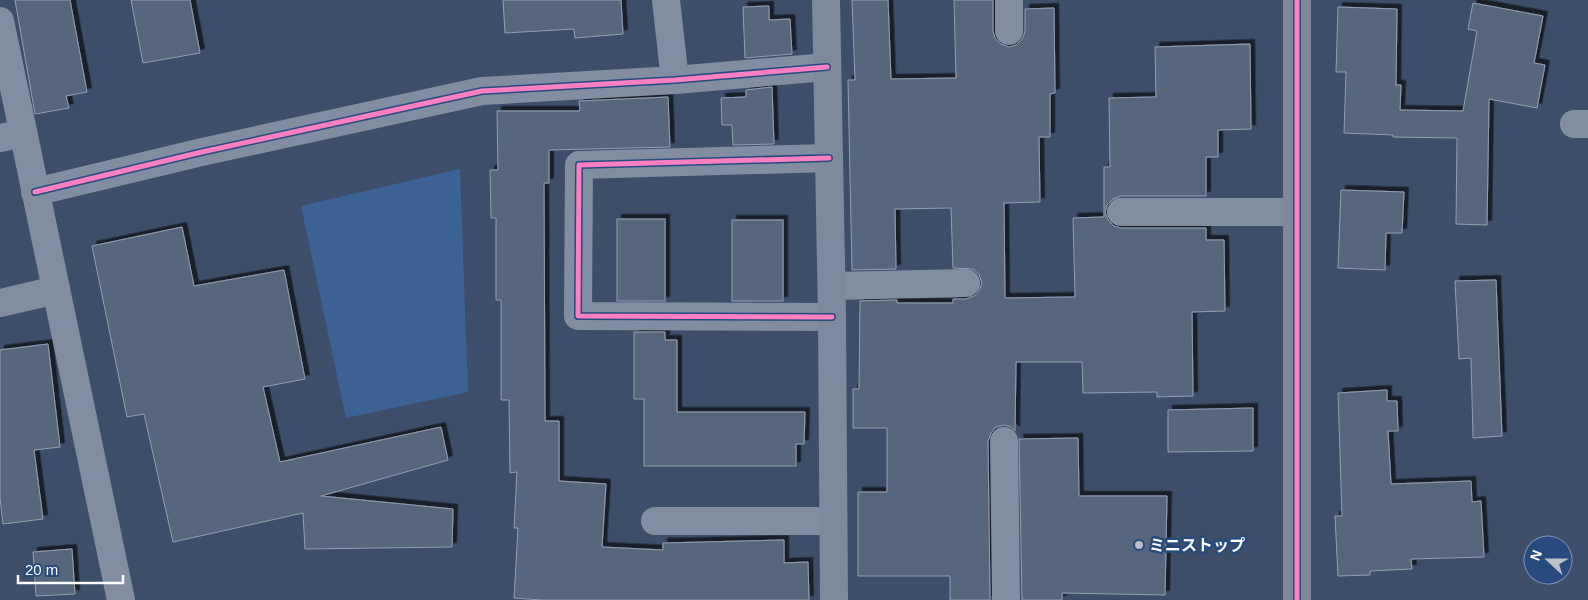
<svg xmlns="http://www.w3.org/2000/svg" width="1588" height="600" font-family="Arial,'Noto Sans JP',sans-serif">
	<style>
		.green { fill: #3c6294 }
		.building { fill: #56667c; stroke: #949fb0; filter: url(#shadow) }
		.lines { fill: none; stroke-linecap: round; stroke-linejoin: round }
		.street { stroke: #818ea1; stroke-width: 28 }
		.secondary { stroke: #7d8a9d; stroke-width: 28 }
		.cycleway-casing { stroke: #284b7e; stroke-width: 8 }
		.cycleway { stroke: #ff80c0; stroke-width: 5 }
		.poi-dot { fill: #bbc1cb; stroke: #284b7e; stroke-width: 2 }
		.labels { text-anchor: middle; dominant-baseline: central; stroke-width: 5; stroke-linejoin: round; paint-order: stroke }
		.poi-label { font-size: 16px; font-weight: bold; fill: #fff; stroke: #284b7e; text-anchor: start }
	</style>
	<defs>
		<filter id="shadow"><feDropShadow dx="4.5" dy="-4.5" stdDeviation="0" flood-color="#0009"/></filter>
	</defs>
	<rect width="100%" height="100%" fill="#3c4e6a"/>
	<path class="green" d="M460,169L468,392L346,418L301,206Z"/>
	<g class="building">
		<path d="M15,0H70L87,92L66,96L69,108L35,114Z"/>
		<path d="M131,0H190L200,53L143,63Z"/>
		<path d="M503,0H621L623,34L575,38L574,29L505,33Z"/>
		<path d="M852,0H888L891,79L956,78L954,0H993V31L995,38L1001,44L1009,47L1016,45L1023,38L1025,31V9L1054,8L1055,93L1050,94V137H1039L1040,202L1004,203L1005,298L1075,297L1073,218L1104,217V167H1110L1109,98L1156,97L1155,47L1250,44L1251,129L1218,130V157H1206V196H1121L1113,199L1107,205L1105,212L1108,220L1114,226L1121,228H1206V240H1224L1225,311L1192,312L1193,396L1157,397V392L1083,393L1082,362H1016L1015,431L1011,427L1004,425L996,427L991,433L988,441L990,600H950V576H858V492H887V428H853V389H859L860,301L897,300V303H953V299H966L974,296L979,291L982,283L979,274L973,269L953,268L951,208L895,209L896,269L852,270L848,80H855Z"/>
		<path d="M1473,3L1543,16L1534,63L1545,65L1537,108L1489,99L1487,225L1456,224L1457,138L1393,137V135L1344,133L1346,72H1336L1338,7L1397,9L1396,85H1401L1400,110L1463,111L1477,31L1468,29Z"/>
		<path d="M769,6V20L790,19L792,54L745,58L743,7Z"/>
		<path d="M772,87L774,144L733,145L732,125H722L721,98L746,97V90Z"/>
		<path d="M668,97L670,147L549,150V183H544L545,421H559V481L606,484L602,547L663,550V543L784,540V563L808,562L809,600H541L514,598L518,528H514L517,472L510,473L509,400H501V300H496V218H491L490,170H498L497,111H580L579,101Z"/>
		<path d="M1341,190L1404,192L1402,233H1386L1385,270L1338,268Z"/>
		<rect x="617" y="219" width="48" height="82"/>
		<rect x="732" y="220" width="51" height="81"/>
		<path d="M182,227L194,286L284,270L305,379L263,387L280,462L441,427L448,460L321,496L453,509L452,547L305,549L303,513L173,542L144,414L127,417L92,246Z"/>
		<path d="M1496,280L1502,436L1473,438L1471,358L1459,359L1455,281Z"/>
		<path d="M634,332H665V340H677V412H805L804,444H796V466H644V399H634Z"/>
		<path d="M48,344L60,447L34,450L43,519L3,524L0,498V350Z"/>
		<path d="M1387,390V401H1397L1398,431H1388L1391,484L1471,481L1472,502L1481,501L1484,557L1411,559L1412,569L1370,571V575L1338,576L1335,516H1342L1338,393Z"/>
		<path d="M1253,408V451L1168,452V410Z"/>
		<path d="M1078,438L1079,496H1167L1165,595L1062,593V600H1022L1019,439Z"/>
		<path d="M72,549L75,594L36,596L33,552Z"/>
	</g>
	<g class="lines">
		<g class="street">
			<path d="M666,0L675,80"/>
			<path d="M0,21L121,600"/>
			<path d="M1009,31V0"/>
			<path d="M1574,124H1588"/>
			<path d="M0,138L23,133"/>
			<path d="M829,158L579,165L578,316L832,317"/>
			<path d="M35,192L202,152L482,91L675,80L827,67"/>
			<path d="M1121,212H1296"/>
			<path d="M832,286L966,283"/>
			<path d="M0,303L56,290"/>
			<path d="M1004,441L1006,600"/>
			<path d="M655,521H833"/>
		</g>
		<g class="secondary">
			<path d="M826,0L832,317L834,600"/>
			<path d="M1297,600V0"/>
		</g>
		<defs>
			<g id="cycleway">
				<path d="M829,158L579,165L578,316L832,317"/>
				<path d="M35,192L202,152L482,91L675,80L827,67"/>
				<path d="M1297,600V0"/>
			</g>
		</defs>
		<use href="#cycleway" class="cycleway-casing"/>
		<use href="#cycleway" class="cycleway"/>
	</g>
	<circle class="poi-dot" cx="1139" cy="545" r="5"/>
	<g class="labels">
		<g class="poi-label">
			<text x="1149" y="545">ミニストップ</text>
		</g>
	</g>
	<g transform="translate(1548 560) rotate(291)"><circle r="24" fill="#284b7e" stroke="#7e93b2"/>
	<path d="M0-4L9 19L0 12L-9 19Z" fill="#bbc1cb"/>
	<text y="-8" font-size="14" font-weight="bold" text-anchor="middle" fill="#ffffff">N</text>
	</g>
	<path d="M18 575v8h105v-8" fill="none" stroke="#ffffff" stroke-width="2.5"/>
	<text x="25" y="575" font-size="15" fill="#ffffff" stroke="#284b7e" stroke-width="4" paint-order="stroke">20 m</text>
</svg>
